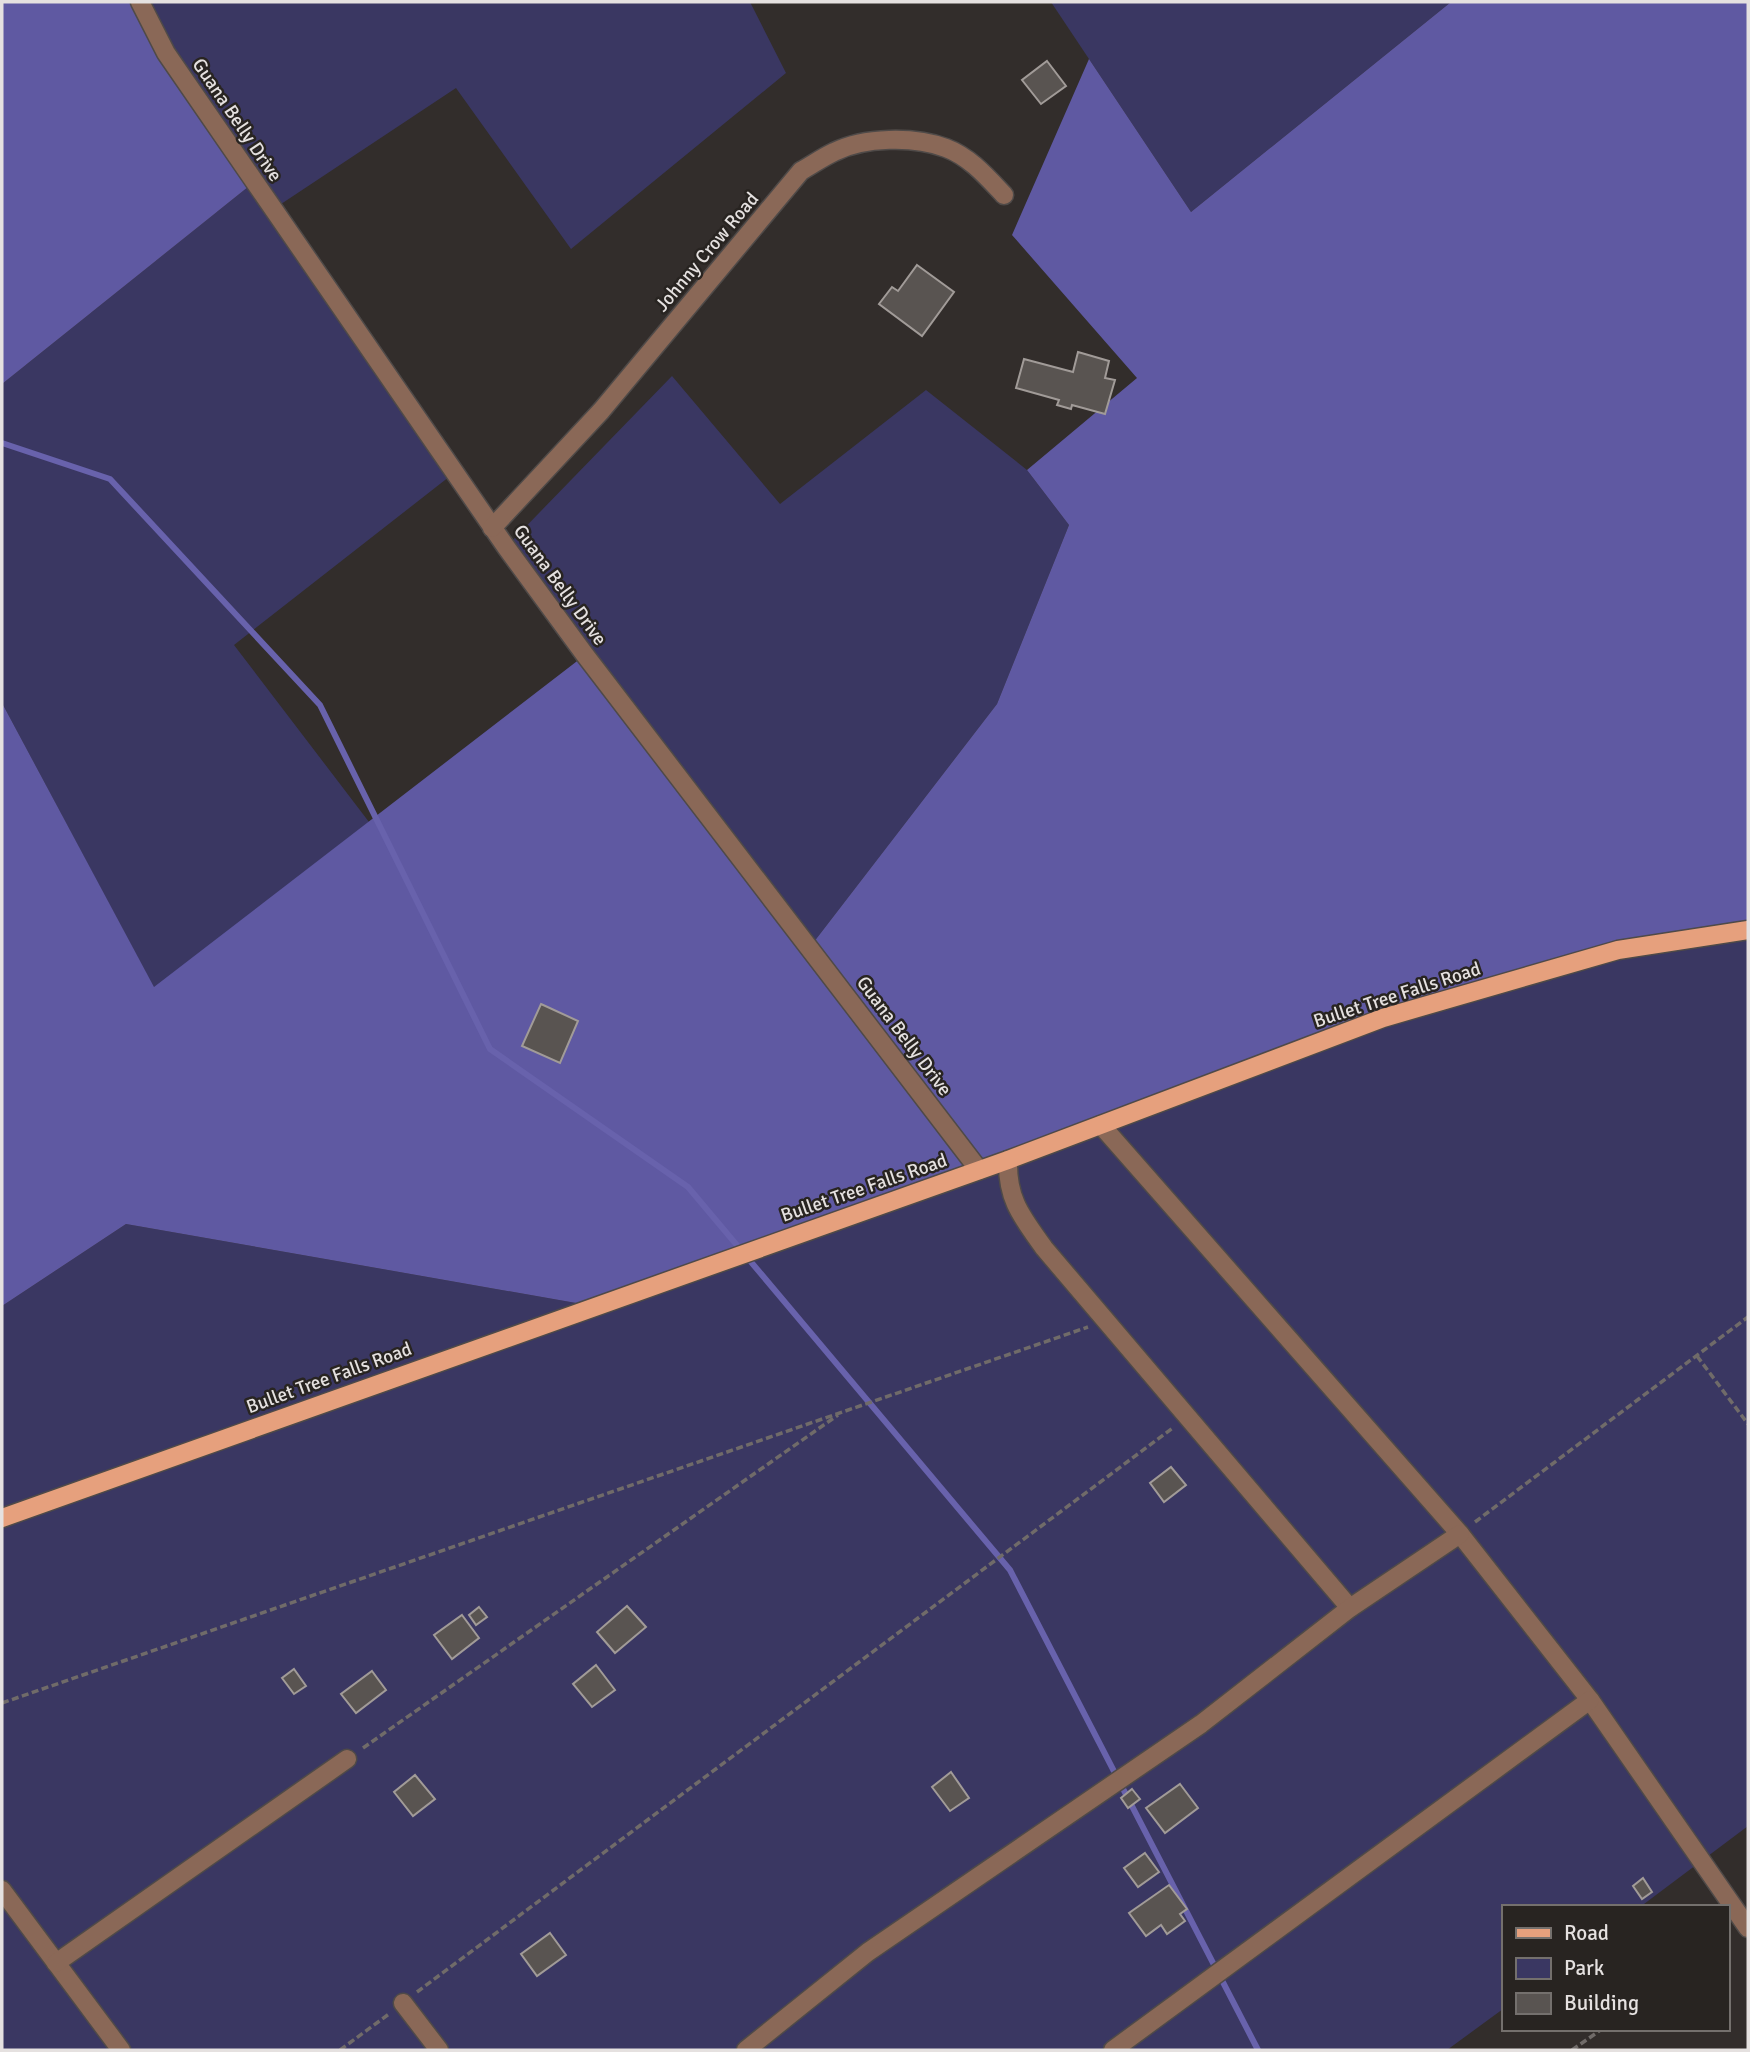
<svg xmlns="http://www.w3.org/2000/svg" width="1750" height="2052" font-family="Signika,sans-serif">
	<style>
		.green { fill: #3a3762 }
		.forest { fill: #5f59a2 }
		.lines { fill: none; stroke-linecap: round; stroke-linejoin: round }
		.stream { stroke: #6862ac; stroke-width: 6 }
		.building { fill: #595451; stroke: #a19b98; stroke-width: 2 }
		.minor-casing { stroke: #4f4a48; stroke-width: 21 }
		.major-casing { stroke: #4f4a48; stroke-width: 21 }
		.path { stroke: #706b69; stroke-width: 3.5; stroke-dasharray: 7 3.5; stroke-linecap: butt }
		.minor { stroke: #8a6857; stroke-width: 18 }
		.major { stroke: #e6a07d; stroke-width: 18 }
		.labels { text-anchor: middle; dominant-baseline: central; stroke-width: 5; stroke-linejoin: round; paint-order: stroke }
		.street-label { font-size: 19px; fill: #e5e1e0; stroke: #282421 }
	</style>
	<rect width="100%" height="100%" fill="#322d2b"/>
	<g class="green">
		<path d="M140,2H750L786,73L571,249L456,88L272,210L454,473L234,645L369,822L154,988L2,703V384L253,183Z"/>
		<path d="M1051,2H1451L1191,212Z"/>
		<path d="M672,376L780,504L926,390L1027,470L1069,525L997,704L810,947L506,547Z"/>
		<path d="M1748,930V1826L1640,1907H1503V2009L1447,2050H2V1306L126,1224L593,1306L1383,1018L1618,950Z"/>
	</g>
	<g class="forest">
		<path d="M2,2H140L253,183L2,384Z"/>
		<path d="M1451,2H1748V930L1618,950L1383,1018L593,1306L126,1224L2,1306V703L154,987L585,655L810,947L997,704L1069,525L1027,470L1137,378L1012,235L1089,59L1191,212Z"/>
	</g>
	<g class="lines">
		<path class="stream" d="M2,443L110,479L320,705L490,1049L688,1187L1010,1570L1258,2050"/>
	</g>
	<g class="building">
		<path d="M1047,61L1066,86L1041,104L1022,80Z"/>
		<path d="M917,265L954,292L922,336L879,304L892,287L898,291Z"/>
		<path d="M1078,352L1109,361L1105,378L1115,380L1105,414L1072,405L1071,409L1057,405L1059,400L1016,388L1024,359L1073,372Z"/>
		<path d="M541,1004L578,1021L560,1063L522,1046Z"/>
		<path d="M1171,1467L1186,1485L1164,1502L1150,1483Z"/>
		<path d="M627,1606L646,1627L615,1653L597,1632Z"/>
		<path d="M479,1607L487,1617L476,1625L469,1615Z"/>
		<path d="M462,1615L479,1638L452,1659L434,1635Z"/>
		<path d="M596,1665L615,1690L592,1707L573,1684Z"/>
		<path d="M294,1669L306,1686L294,1694L282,1678Z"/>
		<path d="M372,1671L386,1690L356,1713L341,1694Z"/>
		<path d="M951,1772L969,1798L950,1811L932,1787Z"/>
		<path d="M415,1775L435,1799L413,1816L394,1792Z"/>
		<path d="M1180,1784L1198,1808L1165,1833L1146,1808Z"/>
		<path d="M1132,1789L1140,1799L1128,1808L1121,1798Z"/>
		<path d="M1145,1853L1159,1872L1138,1887L1124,1868Z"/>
		<path d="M1643,1878L1652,1892L1642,1899L1633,1886Z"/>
		<path d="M1169,1885L1187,1909L1180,1914L1185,1921L1167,1934L1161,1925L1146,1936L1129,1913Z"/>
		<path d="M550,1933L566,1955L537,1976L521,1954Z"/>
	</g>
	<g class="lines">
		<defs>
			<g id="minor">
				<path d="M140,2L166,53L506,547L585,655L979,1170"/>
				<path d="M492,528L601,411L801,171C812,165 823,157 834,152C864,137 914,136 946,148C970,157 987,177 1004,195"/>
				<path d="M1101,1125L1460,1534L1590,1700L1748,1928"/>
				<path d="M1008,1160C1007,1200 1022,1217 1044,1248L1350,1608"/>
				<path d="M2,1890L121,2050"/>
				<path d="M56,1963L347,1759"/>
				<path d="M403,2003L439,2050"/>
				<path d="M746,2050L868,1952L1201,1724L1350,1608L1460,1534"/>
				<path d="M1113,2050L1590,1700"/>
			</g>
			<path id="major" d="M2,1518L1008,1160L1383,1018L1618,950L1748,930"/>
		</defs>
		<use href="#minor" class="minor-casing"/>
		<use href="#major" class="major-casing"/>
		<g class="path">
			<path d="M1697,1356L1748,1424"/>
			<path d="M1475,1522L1748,1317"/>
			<path d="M2,1703L1088,1327"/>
			<path d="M363,1748L838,1415"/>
			<path d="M417,1992L1174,1427"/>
			<path d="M340,2050L389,2014"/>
			<path d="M1572,2050L1602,2029"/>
		</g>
		<use href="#minor" class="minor"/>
		<use href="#major" class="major"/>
	</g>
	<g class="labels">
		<g class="street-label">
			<text transform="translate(237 120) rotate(56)">Guana Belly Drive</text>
			<text transform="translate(707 252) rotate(-50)">Johnny Crow Road</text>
			<text transform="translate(560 585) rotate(54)">Guana Belly Drive</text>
			<text transform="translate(1397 995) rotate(-18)">Bullet Tree Falls Road</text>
			<text transform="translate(904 1036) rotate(53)">Guana Belly Drive</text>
			<text transform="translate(864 1188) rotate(-19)">Bullet Tree Falls Road</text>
			<text transform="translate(329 1378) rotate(-20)">Bullet Tree Falls Road</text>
		</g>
	</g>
	<rect width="1750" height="2052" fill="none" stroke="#e5e1e0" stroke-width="7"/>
	<rect x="1502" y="1905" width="228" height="126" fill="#282421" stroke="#74706d" stroke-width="2"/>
	<rect x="1516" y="1928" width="35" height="10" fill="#e6a07d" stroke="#74706d" stroke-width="2"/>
	<text x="1564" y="1940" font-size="21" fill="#e5e1e0">Road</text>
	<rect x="1516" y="1958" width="35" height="21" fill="#3a3762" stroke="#74706d" stroke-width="2"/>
	<text x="1564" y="1975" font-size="21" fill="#e5e1e0">Park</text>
	<rect x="1516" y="1993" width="35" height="21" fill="#595451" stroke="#74706d" stroke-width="2"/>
	<text x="1564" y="2010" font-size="21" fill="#e5e1e0">Building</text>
</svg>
